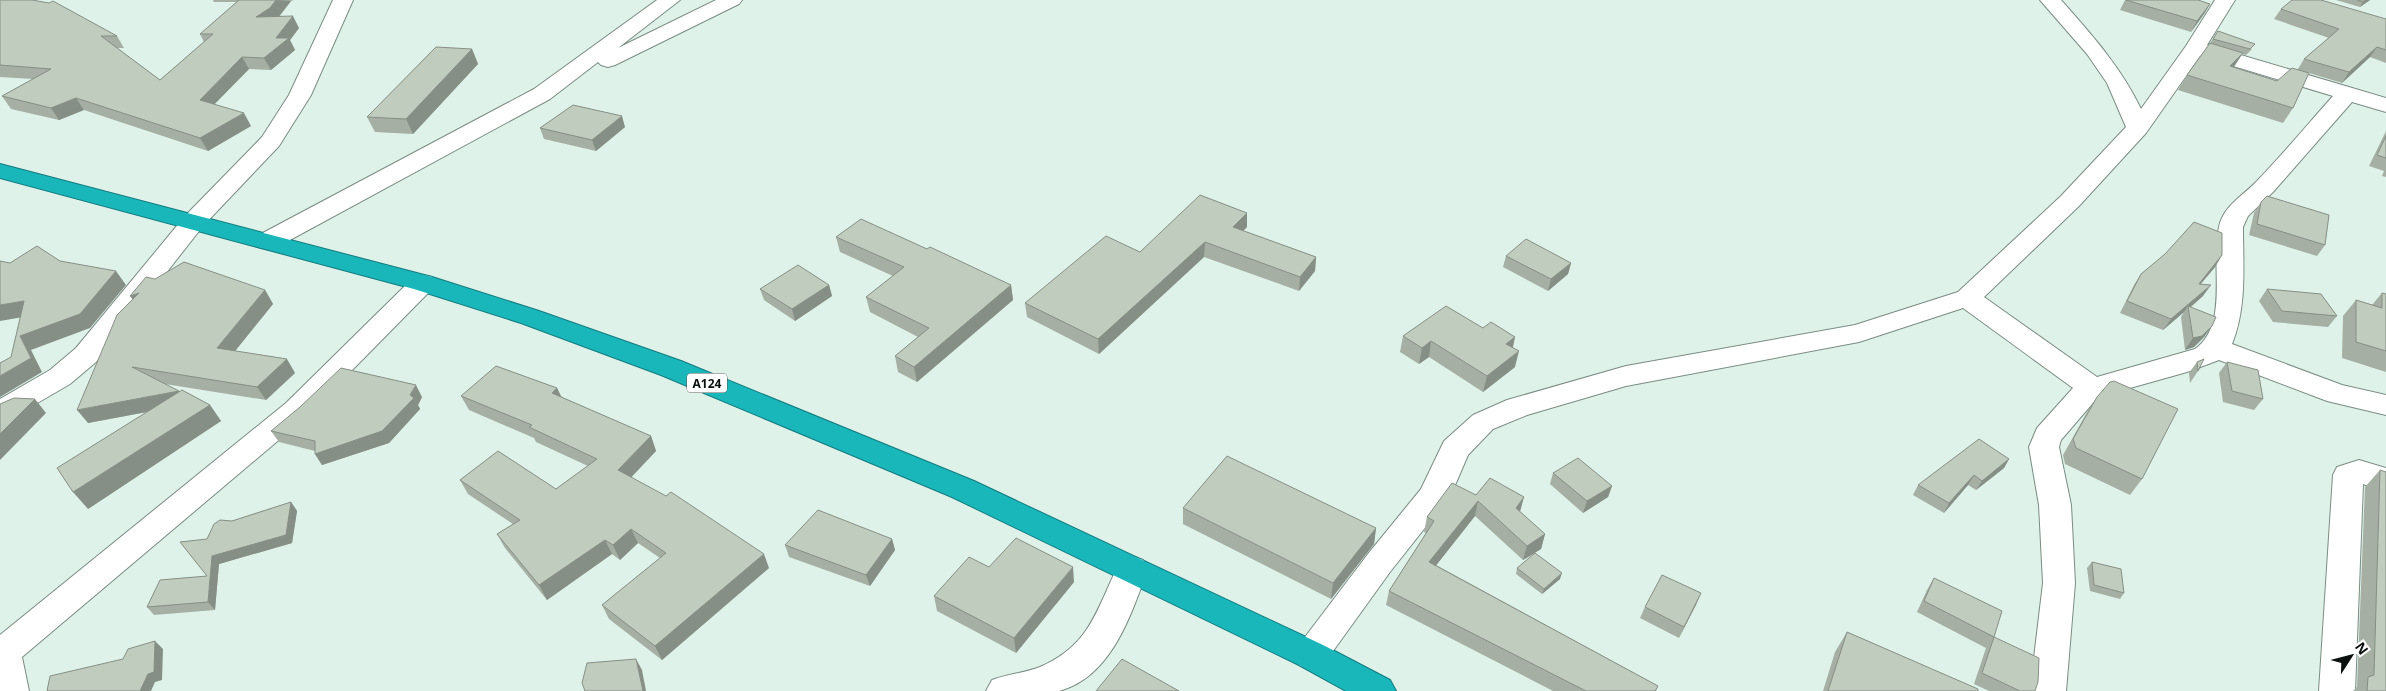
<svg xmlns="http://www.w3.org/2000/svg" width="2386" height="691" font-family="'Noto Sans',sans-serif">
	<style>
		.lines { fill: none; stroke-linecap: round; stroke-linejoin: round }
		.minor-casing { stroke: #7a8c84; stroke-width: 2 }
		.highway-casing { stroke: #147c7e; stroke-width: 2 }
		.minor { fill: #fff; fill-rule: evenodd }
		.highway { fill: #19b6ba; fill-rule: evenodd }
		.wall { fill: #a5afa3 }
		.shaded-wall { fill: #868f85 }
		.building { fill: #c0ccbe; stroke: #868f85 }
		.labels { text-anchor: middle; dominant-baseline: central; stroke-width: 5; stroke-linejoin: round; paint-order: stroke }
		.shield { fill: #fff; stroke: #545856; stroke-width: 1 }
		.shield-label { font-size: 12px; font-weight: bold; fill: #0a100e }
	</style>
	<rect width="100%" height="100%" fill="#dff2ea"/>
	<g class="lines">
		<defs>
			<g id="minor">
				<path d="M333,0H353L311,95L279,146L203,226L96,362L70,384L10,419L0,422V399L50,370L76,348L185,216L262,137L289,95Z"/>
				<path d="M657,0H680L618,48L716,0H742L739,4L615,65L608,67L601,65L598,62L550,99L277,247L268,249L259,247L255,241L259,235L534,89Z"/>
				<path d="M2040,0H2061C2091,34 2121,67 2141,109L2186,46L2215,0H2235L2207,45L2386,98V112L2352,102L2273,192L2248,216L2243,227C2243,266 2247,307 2232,344L2342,385L2386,395V415L2327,401L2219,360L2187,372L2098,397L2061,440L2059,447L2071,505L2075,583L2066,691H2030L2043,583L2039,505L2029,447L2037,428L2073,388L1963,308L1859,342L1626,386L1527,415L1493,429L1468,455L1456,483L1443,505L1390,572L1323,665L1311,670L1299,665L1294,655L1299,645L1368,554L1421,489L1444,441L1473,415L1507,400L1626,366L1855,325L1958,292L2061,196L2126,127L2107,83L2087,54ZM2200,56L2333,96C2308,124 2283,154 2257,181C2244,195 2223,206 2219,227C2210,263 2230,324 2195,349L2097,377L1984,297L2079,206L2146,133Z"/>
				<path d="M423,275L432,277L436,283L432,289L306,417L22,657L29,691H0V635L286,403L414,277Z"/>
				<path d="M2359,460L2386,468V492L2363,484L2355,691H2319L2333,475L2337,467Z"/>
				<path d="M1132,556L1143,560L1148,569C1131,614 1112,677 1059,691C1044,691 1004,691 986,691L992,680C1007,674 1025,673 1040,667C1093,644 1097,606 1121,560Z"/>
			</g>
			<path id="highway" d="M0,164L432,277L539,311L681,361L974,481L1323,645L1390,680L1396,691H1346L1299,665L952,497L661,375L521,323L414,289L0,178Z"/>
		</defs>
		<use href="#minor" class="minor-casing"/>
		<use href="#highway" class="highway-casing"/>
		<use href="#minor" class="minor"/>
		<use href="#highway" class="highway"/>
	</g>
	<g class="wall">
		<path d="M0,0L117,36L124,48H117L160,80L204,42L200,34L237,2H214L213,0H294L291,1L279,17L299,28L290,40L295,50L271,70L249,69L214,104L251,126L208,151L84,110L59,120L11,109L2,96L33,79L0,77Z"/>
		<path d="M2125,0L2210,4L2204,14L2191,32L2120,10Z"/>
		<path d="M2336,0H2370L2360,7Z"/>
		<path d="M2281,9L2386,19V63L2370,57L2342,83L2309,73L2293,108L2283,123L2178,90L2187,75L2210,43L2218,31L2252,49L2246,55L2242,54L2234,67L2277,81L2298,69L2304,59L2329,38L2274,19Z"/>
		<path d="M472,49L478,64L413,134L375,132L367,117Z"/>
		<path d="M625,127L596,151L544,139L540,128Z"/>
		<path d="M2386,131V177L2382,176L2384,171L2369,166Z"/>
		<path d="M2261,202L2325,245L2317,256L2249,235L2254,213Z"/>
		<path d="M1247,213V227L1243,231L1316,257L1315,271L1299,291L1204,257L1099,354L1027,317L1025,303L1140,252Z"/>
		<path d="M836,237L927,249L1011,285L1013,300L917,382L898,372L895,356L918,337L870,312L866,297L893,276L840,252Z"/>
		<path d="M2222,255L2215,267L2201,284L2203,296L2191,307L2212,326L2204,337L2194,347L2185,350L2181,317L2184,312L2163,330L2120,313L2134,285L2141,274Z"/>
		<path d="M1506,256L1571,263L1568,274L1548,291L1503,267Z"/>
		<path d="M155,279L265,290L273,304L235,351L295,373L266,400L165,384L179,392L210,405L221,421L88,509L147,412L88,423L133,299L130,296Z"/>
		<path d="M829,285L832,296L795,321L764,300L760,289Z"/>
		<path d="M2267,289L2337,316L2328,327L2273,322L2259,301Z"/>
		<path d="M2382,293L2386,294V372L2342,358L2343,316L2356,300L2372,305Z"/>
		<path d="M1483,328L1515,337L1513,348L1515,367L1483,392L1429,357L1419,364L1400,352L1403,336Z"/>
		<path d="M2197,362L2198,371L2190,383L2189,373Z"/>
		<path d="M2227,362L2263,399L2254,410L2223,402L2219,373Z"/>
		<path d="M557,388L561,397L651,436L656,451L631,477L769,568L662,660L609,619L602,605L660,558L638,543L620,560L612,554L547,600L505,548L497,534L513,524L468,494L460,480L556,489L588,466L536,442L534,438L469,410L461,396Z"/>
		<path d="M422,397L418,405L420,409L389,443L322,465L315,454V451L279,442L271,431Z"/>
		<path d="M2097,397L2142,479L2130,495L2065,464L2063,455L2086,414Z"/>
		<path d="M2009,459L2004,468L1976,490L1968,485L1944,513L1913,495L1918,485Z"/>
		<path d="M2380,470L2386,691H2353L2357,687L2365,487Z"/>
		<path d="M1553,473L1612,486L1608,497L1583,513L1550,484Z"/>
		<path d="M1476,495L1520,512L1545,534L1541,549L1523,560L1475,516L1436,565L1658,686L1656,691H1553L1386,605L1389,591L1426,533L1424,532L1427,517Z"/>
		<path d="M291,502L297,511L292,543L219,564L215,610L154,615L147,607L207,576V539L232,521Z"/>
		<path d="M1183,508L1376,528L1374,544L1331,599L1183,524Z"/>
		<path d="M892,539L895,550L870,586L789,557L785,545Z"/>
		<path d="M2092,562L2124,593L2120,599L2090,591L2087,568Z"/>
		<path d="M989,567L1074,582L1016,653L937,611L934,596Z"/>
		<path d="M1517,568L1560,579L1542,594L1516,574Z"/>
		<path d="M1934,578L1994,637L2035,691H1989L1974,684L1986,648L1917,612L1927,590Z"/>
		<path d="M1701,593L1679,638L1640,618L1645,607Z"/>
		<path d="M1847,632L1978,691H1823L1835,652Z"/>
	</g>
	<g class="shaded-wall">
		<path d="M276,0L291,1L276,20L256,17Z"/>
		<path d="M2366,0H2370L2360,7L2363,2Z"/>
		<path d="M2210,4L2204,14L2191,32L2197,21Z"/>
		<path d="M293,16L299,28L290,40L295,50L271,70L264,58L276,38Z"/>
		<path d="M2377,47L2370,57L2342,83L2349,72Z"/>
		<path d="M472,49L478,64L413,134L406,119Z"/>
		<path d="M2243,53L2233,68L2230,66Z"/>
		<path d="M242,57L249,69L207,112L200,100Z"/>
		<path d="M76,98L84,110L59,120L51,108Z"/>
		<path d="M244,113L251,126L208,151L200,138Z"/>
		<path d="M622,116L625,127L596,151L592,140Z"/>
		<path d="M1247,213V227L1232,242L1233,227Z"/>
		<path d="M1205,242L1204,257L1099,354L1098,339Z"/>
		<path d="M2222,255L2215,267L2191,295L2199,284Z"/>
		<path d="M1316,257L1315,271L1299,291L1300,277Z"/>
		<path d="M1571,263L1568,274L1548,291L1551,279Z"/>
		<path d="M116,271L126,285L90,328L31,350L42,372L0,397V376L31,358L20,336Z"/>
		<path d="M829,285L832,296L795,321L792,309Z"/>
		<path d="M1011,285L1013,300L917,382L914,367Z"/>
		<path d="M2211,285L2203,296L2189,308L2188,306L2184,312L2163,330L2171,319Z"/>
		<path d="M265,290L273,304L227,361L217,348Z"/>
		<path d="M139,293L140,309L130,296Z"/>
		<path d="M24,301L35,315L0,321V305Z"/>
		<path d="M2212,326L2204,337L2194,347L2185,350L2193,338Z"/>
		<path d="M1515,337L1511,353L1506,344Z"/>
		<path d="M1431,341L1429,357L1419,364L1422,348Z"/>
		<path d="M1519,351L1515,367L1483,392L1487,376Z"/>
		<path d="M287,359L295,373L266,400L257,387Z"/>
		<path d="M416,385L422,397L418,405L420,409L389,443L322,465L315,454L410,395Z"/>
		<path d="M557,388L564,402L552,393Z"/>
		<path d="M179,391L189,404L88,423L77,410Z"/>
		<path d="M35,399L46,413L0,460V434Z"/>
		<path d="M210,405L221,421L88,509L73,492Z"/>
		<path d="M651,436L656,451L624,485L618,470Z"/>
		<path d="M2009,459L2004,468L1976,490L1982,481Z"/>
		<path d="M1974,475L1968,485L1944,513L1949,503Z"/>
		<path d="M1612,486L1608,497L1583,513L1587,501Z"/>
		<path d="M1524,497L1520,512L1516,508Z"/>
		<path d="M1478,501L1475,516L1427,577L1429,562Z"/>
		<path d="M291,502L297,511L292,543L219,564L215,610L208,602L212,556Z"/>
		<path d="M1376,528L1374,544L1331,599L1333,583Z"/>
		<path d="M631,529L638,543L620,560L613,545Z"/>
		<path d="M1545,534L1541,549L1523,560L1527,546Z"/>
		<path d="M892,539L895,550L870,586L866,575Z"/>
		<path d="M605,540L612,554L547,600L539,585Z"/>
		<path d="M764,554L769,568L662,660L655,646Z"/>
		<path d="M1073,567L1074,582L1016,653L1014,638Z"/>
		<path d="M1562,573L1560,579L1542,594L1544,589Z"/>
		<path d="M1701,593L1696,605L1679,638L1684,627Z"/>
		<path d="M155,641L163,649L162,680L155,682L151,691H140Z"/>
		<path d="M636,659L642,670L646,691H643Z"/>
	</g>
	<g class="building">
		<path d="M0,0H32L49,3L53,1L117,36H101L160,80L213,34H200L239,0H276L270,8L256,17L293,16L276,38H289L264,58L242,57L200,100L244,113L200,138L76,98L51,108L2,96L51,69L0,65Z"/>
		<path d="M2126,0H2198L2210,4L2197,21Z"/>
		<path d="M2292,0H2321L2386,19V50L2377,47L2349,72L2304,59L2339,29L2281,9Z"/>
		<path d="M2357,0H2366L2363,2Z"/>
		<path d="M2218,31L2255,44L2250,49L2213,39Z"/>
		<path d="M2210,43L2243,53L2230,66L2277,81L2292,68L2309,73L2293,108L2187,75Z"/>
		<path d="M436,47L472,49L406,119L367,117Z"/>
		<path d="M573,105L622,116L592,140L540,128Z"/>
		<path d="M2386,136V158L2377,155Z"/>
		<path d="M1200,195L1247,213L1233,227L1316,257L1300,277L1205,242L1098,339L1025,303L1106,236L1140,252Z"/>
		<path d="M2267,196L2329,215L2325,245L2257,224L2261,202Z"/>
		<path d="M861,219L927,249L930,247L1011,285L914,367L895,356L929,328L866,297L904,267L836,237Z"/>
		<path d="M2194,222L2222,233V255L2199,284L2211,285L2171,319L2127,301L2141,274L2165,254Z"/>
		<path d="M1526,239L1571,263L1551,279L1506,256Z"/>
		<path d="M37,246L60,261L116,271L80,314L20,336L31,358L0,376V363L11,357L24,301L0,305V261L10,263Z"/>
		<path d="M184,262L265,290L217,348L287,359L257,387L132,367L179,391L77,410L117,315L139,293L130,296L146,277L155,279Z"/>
		<path d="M798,265L829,285L792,309L760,289Z"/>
		<path d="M2267,289L2321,294L2337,316L2282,311Z"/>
		<path d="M2382,293L2386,294V351L2356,342V300L2382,308Z"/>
		<path d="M1446,306L1483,328L1491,322L1515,337L1506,344L1519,351L1487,376L1431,341L1422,348L1403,336Z"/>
		<path d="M2188,306L2216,317L2212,326L2202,336L2193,338Z"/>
		<path d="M2204,359L2198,371L2197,362Z"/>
		<path d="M2227,362L2258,370L2263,399L2232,391Z"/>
		<path d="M496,366L557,388L552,393L651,436L618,470L666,496L671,492L764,554L655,646L602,605L666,553L631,529L613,545L605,540L539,585L497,534L520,520L460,480L498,451L556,489L597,459L529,427L532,425L461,396Z"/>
		<path d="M341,368L416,385L410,395L414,398L382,431L315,454V441L271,431L300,407Z"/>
		<path d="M2114,381L2178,409L2142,479L2076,448L2073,439L2097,397L2110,382Z"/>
		<path d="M182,390L210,405L73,492L57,468Z"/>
		<path d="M14,398L35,399L0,434V404Z"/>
		<path d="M1979,439L2009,459L1982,481L1974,475L1949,503L1918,485Z"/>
		<path d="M1227,456L1376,528L1333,583L1183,508Z"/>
		<path d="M1578,458L1612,486L1587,501L1553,473Z"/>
		<path d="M2380,470L2386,472V691H2367L2368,677L2374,675Z"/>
		<path d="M1490,478L1524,497L1516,508L1545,534L1527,546L1478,501L1429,562L1658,686L1655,691H1586L1389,591L1434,521L1427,517L1452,483L1476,495Z"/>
		<path d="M291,502L286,535L212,556L208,602L147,607L160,580L207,576L180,542L207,539L214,524L220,520L232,521Z"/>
		<path d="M818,510L892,539L866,575L785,545Z"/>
		<path d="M1016,538L1073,567L1014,638L934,596L969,557L989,567Z"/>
		<path d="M1535,553L1562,573L1544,589L1517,568Z"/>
		<path d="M2092,562L2121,569L2124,593L2094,585Z"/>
		<path d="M1662,575L1701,593L1684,627L1645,607Z"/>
		<path d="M1934,578L2002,611L1994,637L1924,601Z"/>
		<path d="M1847,632L1978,689V691H1828Z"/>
		<path d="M1994,637L2039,658L2038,682L2035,691H2020L1982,673Z"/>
		<path d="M155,641L154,672L148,674L140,691H47L50,676L123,659L128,649Z"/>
		<path d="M636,659L643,691H585L582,683L587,663Z"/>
		<path d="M1122,659L1179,691H1096Z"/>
	</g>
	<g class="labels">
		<rect class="shield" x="687" y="373.5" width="40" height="19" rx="4"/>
		<g class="shield-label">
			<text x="707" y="383">A124</text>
		</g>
	</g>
	<g transform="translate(2351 656) rotate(54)" stroke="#ffffff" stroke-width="4" paint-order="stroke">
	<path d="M0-4L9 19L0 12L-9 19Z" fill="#0a100e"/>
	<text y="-8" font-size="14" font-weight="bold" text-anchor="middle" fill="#0a100e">N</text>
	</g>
</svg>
